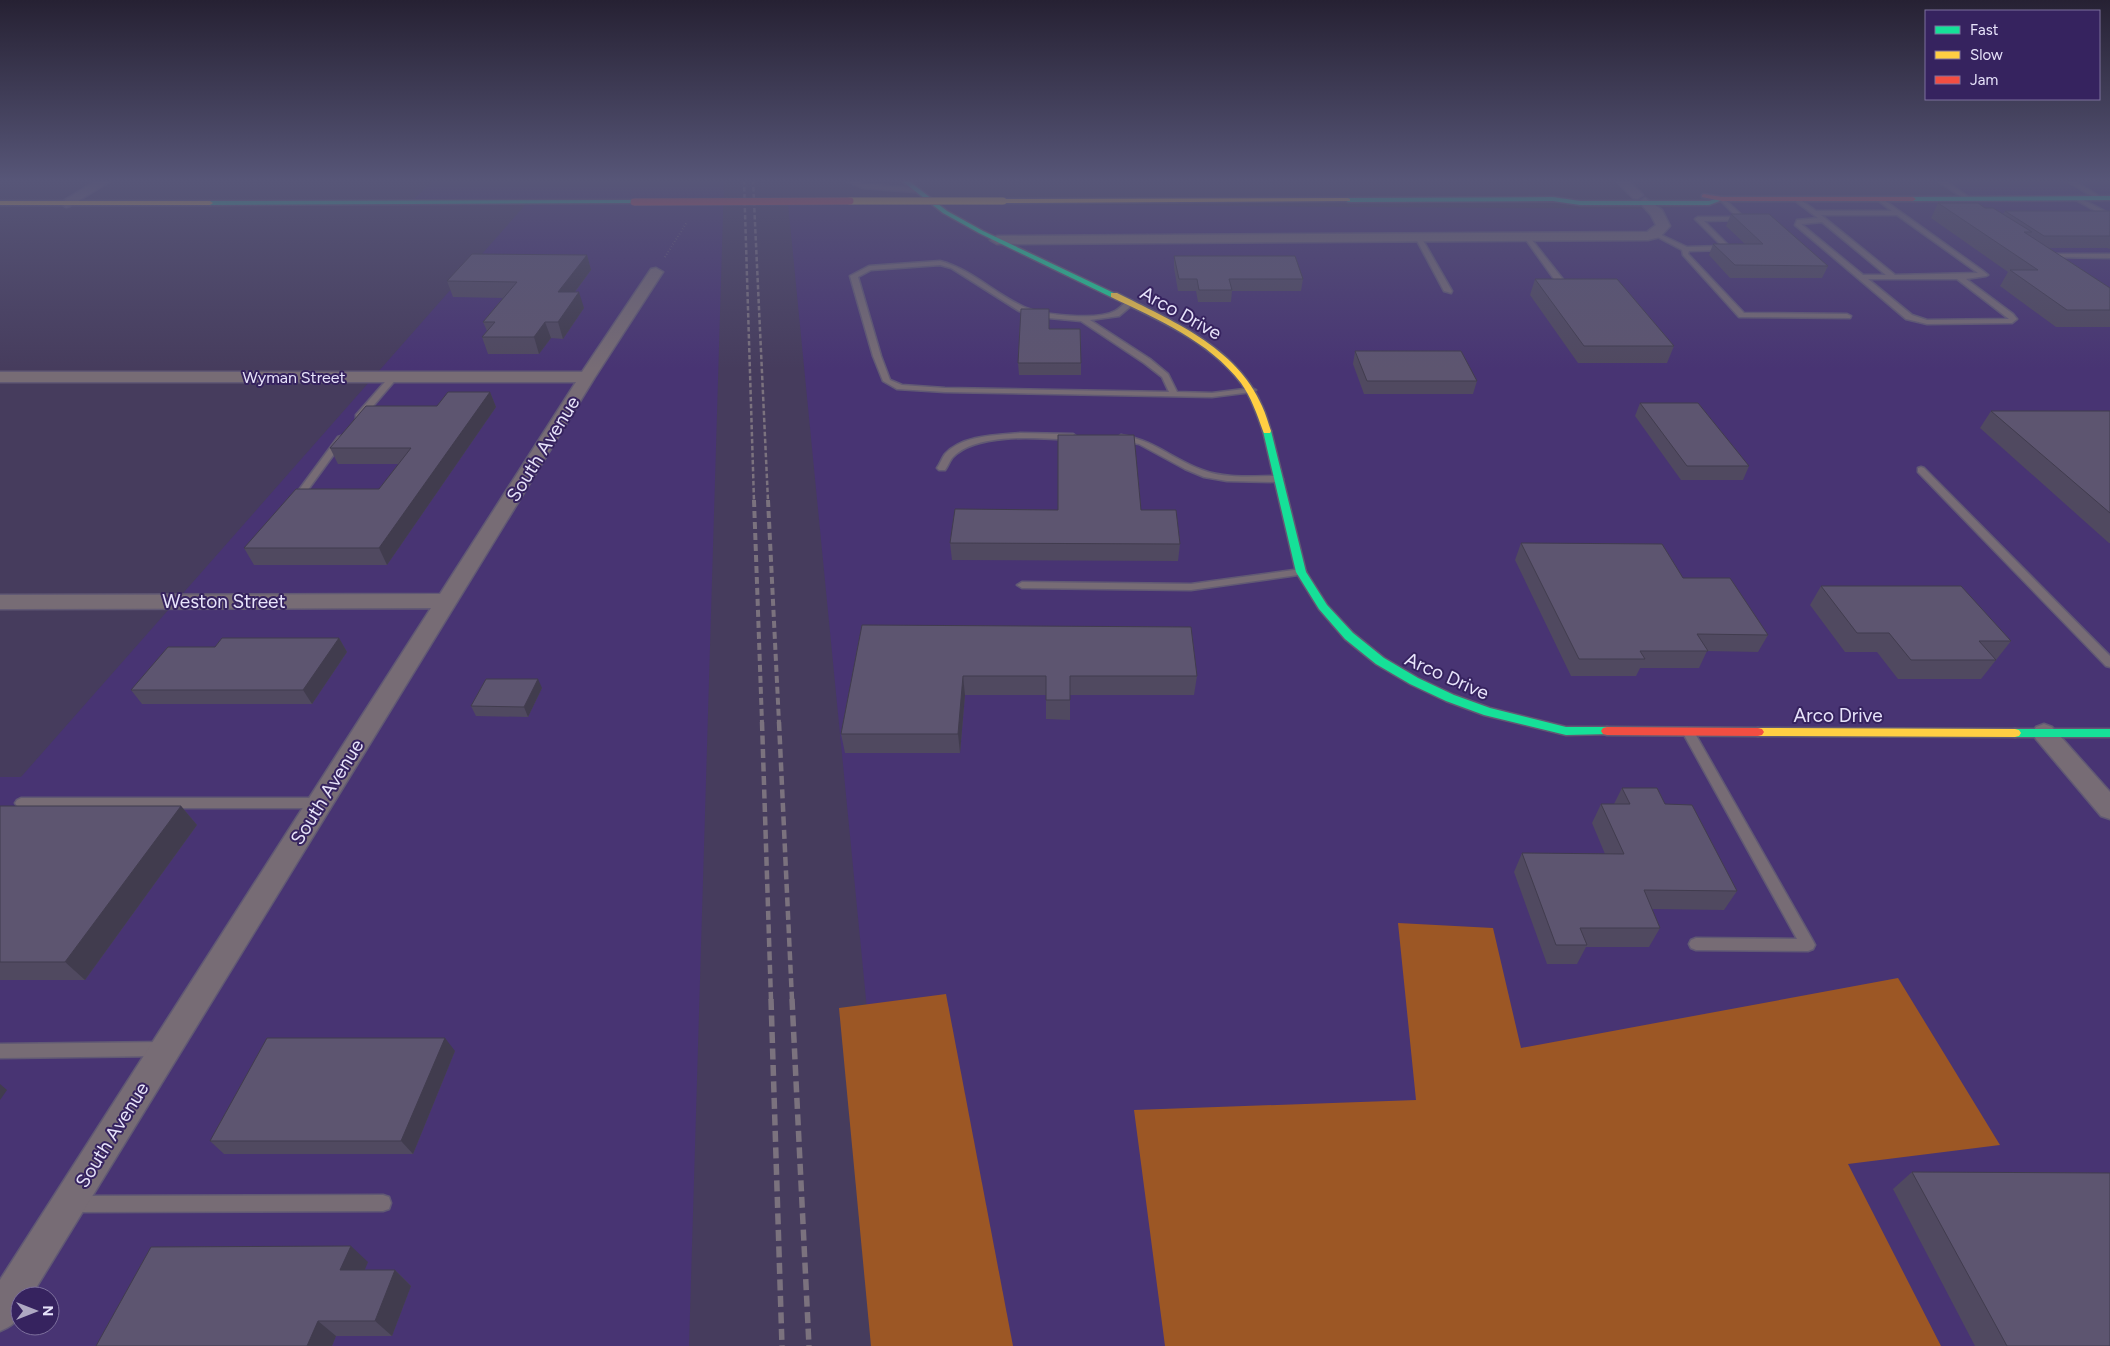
<svg xmlns="http://www.w3.org/2000/svg" width="2110" height="1346" font-family="Figtree,sans-serif">
	<style>
		.built { fill: #483473; fill-rule: evenodd }
		.forest { fill: #9c5725 }
		.lines { fill: none; stroke-linecap: round; stroke-linejoin: round }
		.lane-casing { stroke: #615974; stroke-width: 3 }
		.street-casing { stroke: #615974; stroke-width: 3 }
		.fast-casing { stroke: #615974; stroke-width: 3 }
		.slow-casing { stroke: #615974; stroke-width: 3 }
		.jam-casing { stroke: #615974; stroke-width: 3 }
		.path { stroke: #766d7b; stroke-width: 2; stroke-dasharray: 0.5 2.5; stroke-linecap: butt }
		.lane { fill: #776c75; fill-rule: evenodd }
		.street { fill: #776c75; fill-rule: evenodd }
		.fast { fill: #16e098; fill-rule: evenodd }
		.slow { fill: #ffcf43; fill-rule: evenodd }
		.jam { fill: #f24e42; fill-rule: evenodd }
		.rail-far3 { stroke: #7b727e; stroke-width: 2.5; stroke-dasharray: 4.5 2.5; stroke-linecap: butt }
		.rail-far2 { stroke: #7b727e; stroke-width: 4; stroke-dasharray: 7 4; stroke-linecap: butt }
		.rail-far1 { stroke: #7b727e; stroke-width: 4.5; stroke-dasharray: 9 4.5; stroke-linecap: butt }
		.rail { stroke: #7b727e; stroke-width: 5.5; stroke-dasharray: 11 5.5; stroke-linecap: butt }
		.slow-bridge-casing { stroke: #615974; stroke-width: 8; stroke-linecap: butt }
		.jam-bridge-casing { stroke: #615974; stroke-width: 8; stroke-linecap: butt }
		.slow-bridge { stroke: #ffcf43; stroke-width: 7 }
		.jam-bridge { stroke: #f24e42; stroke-width: 7 }
		.wall { fill: #504960 }
		.shaded-wall { fill: #413c4e }
		.building { fill: #5d5570; stroke: #413c4e }
		.labels { text-anchor: middle; dominant-baseline: central; stroke-width: 4; stroke-linejoin: round; paint-order: stroke }
		.far-street-label { font-size: 16px; fill: #e7e3fa; stroke: #36235f }
		.street-label { font-size: 19px; fill: #e7e3fa; stroke: #36235f }
	</style>
	<rect width="100%" height="100%" fill="#463c5d"/>
	<g class="built">
		<path d="M434,180H724L689,1346H0V777H21L527,203H410ZM20,1296H50V1326H20Z"/>
		<path d="M1939,180H2110V1346H900L788,203L1650,209L1796,199L1966,198Z"/>
	</g>
	<g class="forest">
		<path d="M1398,923L1493,928L1521,1048L1898,978L2000,1145L1848,1164L1941,1346H1165L1134,1110L1416,1100Z"/>
		<path d="M946,994L1013,1346H871L839,1008Z"/>
	</g>
	<g class="lines">
		<defs>
			<g id="lane">
				<path d="M844,180H854L864,184L915,188L918,190L915,192L863,188Z"/>
				<path d="M1936,180H1944L1970,198L1965,199Z"/>
				<path d="M2065,180H2073L2102,198L2097,199Z"/>
				<path d="M1722,197L1745,218V220L1704,221L1731,248L1728,250L1689,251L1688,254L1744,313L1847,314L1851,316L1850,318L1739,317L1683,255L1682,250L1652,234L1657,233L1687,247L1722,246L1695,219L1698,217H1737L1720,200V198Z"/>
				<path d="M2074,197H2078L2110,214V219L2074,199Z"/>
				<path d="M1794,198H1798L1816,211H1892L1876,199L1881,198L1983,271L1988,275L1986,276L1966,279L2013,314L2017,319L2012,323L1927,324L1906,319L1795,225L1797,220L1818,218L1794,200ZM1821,215H1897L1978,273L1895,275ZM1822,222L1886,275H1863L1801,224ZM1868,279H1957L2009,319L1927,320L1912,315Z"/>
				<path d="M1524,235H1528L1565,282V286H1559L1524,237Z"/>
				<path d="M1416,236L1421,237L1452,291L1451,293L1444,291L1415,237Z"/>
				<path d="M2051,254H2110V258L2049,257L2048,256Z"/>
				<path d="M940,261C971,269 995,294 1024,307C1042,315 1097,321 1115,311C1119,309 1123,305 1126,301H1132V305L1119,316L1090,320L1150,359L1168,374L1177,392L1212,393L1252,388L1256,390L1252,392L1212,397L945,392L897,389L883,381L873,356L850,276L869,266ZM940,265L951,268L1019,311L1049,318L1081,321L1144,363L1162,377L1169,392L945,388L902,385L890,380L881,356L858,277L871,270Z"/>
				<path d="M391,375L398,377L362,419H356V415Z"/>
				<path d="M1020,433L1073,434L1077,437L1073,440C1041,438 977,432 953,457C950,460 948,466 945,470H939L937,468C940,464 942,458 945,454C962,435 997,435 1020,433Z"/>
				<path d="M1121,435C1154,440 1172,459 1202,470C1225,479 1253,476 1278,476L1283,479L1278,482L1227,481L1204,477L1185,469L1139,444L1118,440L1117,438Z"/>
				<path d="M341,436L345,439L299,502H293V498L338,437Z"/>
				<path d="M1921,467L1924,468L2110,656V667L2106,666L1918,472V468Z"/>
				<path d="M1301,569L1305,570L1306,572L1305,574L1191,590L1022,588L1017,585L1022,582L1191,584Z"/>
				<path d="M1689,729L1693,730L1813,941L1815,945L1813,949L1808,951L1696,950L1691,948L1689,944L1691,940L1696,938L1797,939L1683,733L1685,730Z"/>
				<path d="M21,798H320L324,800L326,803L324,806L320,808H21L17,806L15,803L17,800Z"/>
				<path d="M163,1042L168,1044L171,1049L168,1054L163,1056L0,1058V1044Z"/>
				<path d="M383,1195L389,1197L391,1203L389,1209L383,1211L73,1212L67,1210L65,1204L67,1198L73,1196Z"/>
			</g>
			<g id="street">
				<path d="M97,180H112L70,206L66,207L60,203Z"/>
				<path d="M1615,180H1628L1643,195L1637,199L1633,198Z"/>
				<path d="M1645,198L1662,210L1670,226L1660,237L1648,240L997,244L990,240L997,236L1647,232L1656,225L1651,215L1639,202Z"/>
				<path d="M656,268L663,272L595,377L31,1296H20C20,1316 20,1323 0,1331V1280L431,608L0,609V595L440,594L576,382H0V372H582L651,269Z"/>
				<path d="M2044,724L2052,727L2110,792V819L2101,816L2036,739L2032,733L2036,727Z"/>
			</g>
			<g id="fast">
				<path d="M901,180H908L947,211L983,231L1118,295L1111,297L979,233L943,213Z"/>
				<path d="M2110,196V200L1913,201L1910,199L1913,197Z"/>
				<path d="M1553,197L1580,201H1709L1722,197L1725,199L1709,205H1580L1553,201L1348,202L1345,200L1348,198Z"/>
				<path d="M634,200L637,202L636,203L210,205L207,203L210,201Z"/>
				<path d="M1267,428L1271,431L1306,572L1327,605L1353,633L1384,658L1418,678L1454,695L1490,708L1566,727H1607L1611,728L1613,731L1611,734L1566,735L1484,715L1446,701L1410,684L1376,664L1345,639L1319,609L1296,572L1263,431Z"/>
				<path d="M2015,729H2110V737H2015L2011,736L2009,733L2011,730Z"/>
			</g>
			<g id="slow">
				<path d="M1348,198L1350,199V201L1003,203L1000,201L1003,199Z"/>
				<path d="M0,201H210L213,203L210,205H0Z"/>
				<path d="M1111,293H1117C1170,320 1237,347 1262,406C1266,414 1268,423 1271,431L1270,433H1264L1263,431C1257,414 1251,397 1241,383C1209,341 1157,319 1111,297Z"/>
				<path d="M1758,728L2015,729L2019,730L2021,733L2019,736L2015,737L1758,736L1754,735L1752,732L1754,729Z"/>
			</g>
			<g id="jam">
				<path d="M1704,194L1722,197H1913L1916,199L1913,201H1722L1702,197V195Z"/>
				<path d="M1607,727L1758,728L1762,729L1764,732L1762,735L1758,736L1607,735L1603,734L1601,731L1603,728Z"/>
			</g>
		</defs>
		<use href="#lane" class="lane-casing"/>
		<use href="#street" class="street-casing"/>
		<use href="#fast" class="fast-casing"/>
		<use href="#slow" class="slow-casing"/>
		<use href="#jam" class="jam-casing"/>
		<path class="path" d="M665,257L687,222"/>
		<use href="#lane" class="lane"/>
		<use href="#street" class="street"/>
		<use href="#fast" class="fast"/>
		<use href="#slow" class="slow"/>
		<use href="#jam" class="jam"/>
		<g class="rail-far3">
			<path d="M744,180L754,501"/>
			<path d="M753,180L768,501"/>
		</g>
		<g class="rail-far2">
			<path d="M754,500L762,723"/>
			<path d="M768,500L779,723"/>
		</g>
		<g class="rail-far1">
			<path d="M762,722L771,1000"/>
			<path d="M779,722L792,1000"/>
		</g>
		<g class="rail">
			<path d="M771,999L782,1346"/>
			<path d="M792,999L809,1346"/>
		</g>
		<defs>
			<path id="slow-bridge" d="M850,201H1003"/>
			<path id="jam-bridge" d="M634,202L850,201"/>
		</defs>
		<use href="#slow-bridge" class="slow-bridge-casing"/>
		<use href="#jam-bridge" class="jam-bridge-casing"/>
		<use href="#slow-bridge" class="slow-bridge"/>
		<use href="#jam-bridge" class="jam-bridge"/>
	</g>
	<g class="wall">
		<path d="M1938,203L2003,214L2005,211H2110V249L2107,248H2047L2110,288V327H2056L2000,286L2008,272L1931,218Z"/>
		<path d="M1731,214L1828,266L1822,278H1730L1709,255L1713,244H1745L1726,226Z"/>
		<path d="M587,255L591,270L575,292L584,308L563,339L551,338L539,354H488L482,337L487,331L483,322L503,298L453,297L447,281Z"/>
		<path d="M1174,256L1303,279L1301,291H1232L1231,302H1198L1196,291H1178L1174,268Z"/>
		<path d="M1535,279L1674,346L1667,363H1578L1530,295Z"/>
		<path d="M1049,329L1081,363V375H1019L1018,363Z"/>
		<path d="M1355,351L1477,381L1473,394H1364L1353,364Z"/>
		<path d="M490,392L496,407L387,565H254L244,548L379,489L399,464H338L330,448L437,406Z"/>
		<path d="M1640,403L1749,466L1743,480H1681L1635,416Z"/>
		<path d="M1991,411H2110V543H2109L1980,428Z"/>
		<path d="M1141,510L1180,544L1178,561L952,560L950,543Z"/>
		<path d="M1521,543L1683,578L1768,635L1758,652L1707,651L1699,668H1640L1636,676H1571L1515,560Z"/>
		<path d="M1821,586L2011,641L1981,679H1898L1877,652H1845L1810,605Z"/>
		<path d="M862,625L1197,676L1194,695H1070V720L1046,719V695H965L960,753H845L841,734Z"/>
		<path d="M339,638L347,652L312,704H142L131,690L215,647Z"/>
		<path d="M542,688L528,717L476,716L471,706Z"/>
		<path d="M1622,788L1665,804L1737,891L1724,910L1652,909L1660,928L1649,947H1586L1577,964H1547L1514,872L1522,853L1605,854L1592,823L1601,804H1614Z"/>
		<path d="M0,806H181L197,825L85,980H0Z"/>
		<path d="M455,1051L413,1154H224L210,1141Z"/>
		<path d="M1912,1172L2110,1346H1975L1893,1189Z"/>
		<path d="M368,1262L364,1270H395L411,1286L392,1336H336L332,1346H96Z"/>
	</g>
	<g class="shaded-wall">
		<path d="M587,255L591,270L563,308L558,292Z"/>
		<path d="M579,292L584,308L563,339L558,322Z"/>
		<path d="M545,322L551,338L539,354L534,337Z"/>
		<path d="M490,392L496,407L387,565L379,548Z"/>
		<path d="M339,638L347,652L312,704L303,690Z"/>
		<path d="M963,676L965,695L960,753L958,734Z"/>
		<path d="M538,679L542,688L528,717L524,707Z"/>
		<path d="M181,806L197,825L85,980L65,962Z"/>
		<path d="M445,1038L455,1051L413,1154L401,1141Z"/>
		<path d="M0,1084L7,1090L0,1100Z"/>
		<path d="M351,1246L368,1262L358,1286L340,1270Z"/>
		<path d="M395,1270L411,1286L392,1336L375,1321Z"/>
		<path d="M318,1321L336,1336L332,1346H307Z"/>
	</g>
	<g class="building">
		<path d="M1938,203H1978L1985,208H1993L2032,232H2024L2110,288V310H2067L2010,270H2038Z"/>
		<path d="M2005,211H2110V236H2044Z"/>
		<path d="M1731,214H1769L1828,266L1735,265L1713,244H1763Z"/>
		<path d="M472,254L587,255L558,292H579L558,322H545L534,337H482L495,322H483L517,282L447,281Z"/>
		<path d="M1174,256H1295L1303,279H1229L1232,290H1199L1197,279H1179Z"/>
		<path d="M1535,279H1617L1674,346H1584Z"/>
		<path d="M1021,309H1049V329H1080L1081,363H1018Z"/>
		<path d="M1355,351H1461L1477,381H1367Z"/>
		<path d="M448,392H490L379,548H244L296,489H379L411,448H330L366,406H437Z"/>
		<path d="M1640,403H1698L1749,466H1687Z"/>
		<path d="M1991,411H2110V513Z"/>
		<path d="M1058,435H1134L1141,510H1176L1180,544L950,543L955,509L1058,510Z"/>
		<path d="M1521,543L1662,544L1683,578H1730L1768,635L1697,634L1708,651H1640L1645,659H1579Z"/>
		<path d="M1821,586H1961L2011,641H1979L1996,660H1911L1889,633H1857Z"/>
		<path d="M862,625L1191,627L1197,676H1070V700H1046V676H963L958,734H841Z"/>
		<path d="M222,638H339L303,690H131L168,647H215Z"/>
		<path d="M486,679H538L524,707L471,706Z"/>
		<path d="M1622,788H1657L1665,804L1692,805L1737,891L1644,890L1660,928H1580L1587,945H1556L1522,853L1624,854L1601,804H1630Z"/>
		<path d="M0,806H181L65,962H0Z"/>
		<path d="M267,1038H445L401,1141H210Z"/>
		<path d="M1912,1172L2110,1173V1346H2007Z"/>
		<path d="M351,1246L340,1270H395L375,1321H318L307,1346H96L151,1247Z"/>
	</g>
	<linearGradient id="sky" x2="0" y2="1"><stop stop-color="#262133"/><stop offset="0.49" stop-color="#575678"/><stop offset="1" stop-color="#575678" stop-opacity="0"/></linearGradient>
	<rect width="2110" height="369" fill="url(#sky)"/>
	<g class="labels">
		<g class="far-street-label">
			<text x="294" y="377">Wyman Street</text>
		</g>
		<g class="street-label">
			<text transform="translate(1181 313) rotate(29)">Arco Drive</text>
			<text transform="translate(543 449) rotate(-58)">South Avenue</text>
			<text x="224" y="601">Weston Street</text>
			<text transform="translate(1447 676) rotate(24)">Arco Drive</text>
			<text x="1838" y="715">Arco Drive</text>
			<text transform="translate(327 792) rotate(-58)">South Avenue</text>
			<text transform="translate(112 1135) rotate(-58)">South Avenue</text>
		</g>
	</g>
	<rect x="1925" y="10" width="175" height="90" fill="#36235f" stroke="#7d709d"/>
	<rect x="1935" y="26" width="25" height="8" fill="#16e098" stroke="#7d709d"/>
	<text x="1970" y="35" font-size="15" fill="#e7e3fa">Fast</text>
	<rect x="1935" y="51" width="25" height="8" fill="#ffcf43" stroke="#7d709d"/>
	<text x="1970" y="60" font-size="15" fill="#e7e3fa">Slow</text>
	<rect x="1935" y="76" width="25" height="8" fill="#f24e42" stroke="#7d709d"/>
	<text x="1970" y="85" font-size="15" fill="#e7e3fa">Jam</text>
	<g transform="translate(35 1311) rotate(90)"><circle r="24" fill="#36235f" stroke="#7d709d"/>
	<path d="M0-4L9 19L0 12L-9 19Z" fill="#afa9c3"/>
	<text y="-8" font-size="14" font-weight="bold" text-anchor="middle" fill="#e7e3fa">N</text>
	</g>
</svg>
